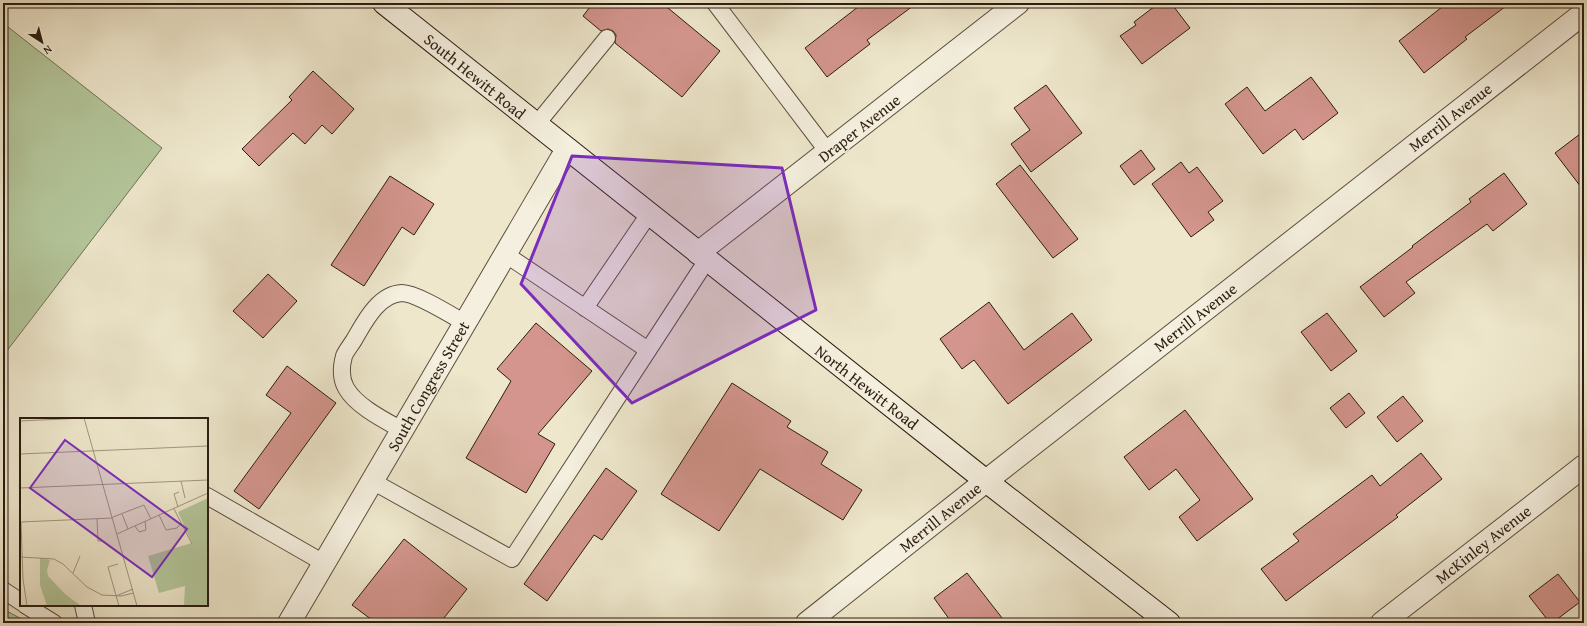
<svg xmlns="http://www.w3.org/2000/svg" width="1587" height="626" font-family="'Gentium Book Plus',serif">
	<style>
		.green { fill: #b4c79b; stroke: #707256 }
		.building { fill: #d3958d; stroke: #2c1c10 }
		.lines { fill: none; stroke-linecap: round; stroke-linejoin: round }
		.service-casing { stroke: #5c4f3f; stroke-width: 18 }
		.minor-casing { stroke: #5c4f3f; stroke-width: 24 }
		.tertiary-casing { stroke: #5c4f3f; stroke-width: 24 }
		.secondary-casing { stroke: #2c1c10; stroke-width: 24 }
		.service { stroke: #f4efde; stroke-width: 16 }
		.minor { stroke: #f4efde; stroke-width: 22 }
		.tertiary { stroke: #f4efde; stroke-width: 22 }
		.secondary { stroke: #f4efde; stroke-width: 22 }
		.marked { fill: #7b2cbf; fill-opacity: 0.2; stroke: #7b2cbf; stroke-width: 3; stroke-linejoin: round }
		.labels { text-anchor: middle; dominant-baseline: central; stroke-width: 3; stroke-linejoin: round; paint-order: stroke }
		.street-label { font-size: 16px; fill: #2c1c10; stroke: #f4efde }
		.inset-road { fill: none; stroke: #a09681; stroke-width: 1 }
		.view { fill: #7b2cbf; fill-opacity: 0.15; stroke: #7b2cbf; stroke-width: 2 }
		.inset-edge { fill: none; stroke: #2c1c10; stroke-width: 2 }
	</style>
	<rect width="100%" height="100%" fill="#eee7cc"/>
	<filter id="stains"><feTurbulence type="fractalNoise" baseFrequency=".005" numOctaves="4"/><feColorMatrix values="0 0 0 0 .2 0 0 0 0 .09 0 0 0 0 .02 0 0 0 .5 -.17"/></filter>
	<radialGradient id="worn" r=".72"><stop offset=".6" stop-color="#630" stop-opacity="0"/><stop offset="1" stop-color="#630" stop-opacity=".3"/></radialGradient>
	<g class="green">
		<path d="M3,23L162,148L3,356Z"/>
		<path d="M3,609L29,623H3Z"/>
	</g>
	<g class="building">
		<path d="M593,3H662L720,51L682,97L615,43L616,35L613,31L608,29L601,31L583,16Z"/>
		<path d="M863,3H917L867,40L870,44L827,77L805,48Z"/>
		<path d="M1159,3H1171L1190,28L1142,64L1120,36L1136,25L1134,22Z"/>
		<path d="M1447,3H1510L1465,37L1467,39L1424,73L1399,41Z"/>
		<path d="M313,71L354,109L332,134L322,125L305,144L293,133L259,166L242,149L292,100L289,97Z"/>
		<path d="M1311,77L1338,113L1303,140L1295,129L1263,154L1225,104L1247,87L1265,111Z"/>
		<path d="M1046,85L1082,133L1031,172L1011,144L1030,130L1014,108Z"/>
		<path d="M1584,131V191L1555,153Z"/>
		<path d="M1141,150L1155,169L1134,185L1120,166Z"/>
		<path d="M1181,162L1189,173L1197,167L1223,201L1208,212L1214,220L1191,237L1152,184Z"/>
		<path d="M1020,165L1078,239L1053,258L996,184Z"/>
		<path d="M1504,173L1527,204L1493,231L1487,224L1406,282L1415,293L1384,317L1360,287L1413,247L1412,246L1471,202L1469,199Z"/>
		<path d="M390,176L434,204L414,235L402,227L364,286L331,265Z"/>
		<path d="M268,274L297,301L263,338L233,311Z"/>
		<path d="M989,302L1024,350L1072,313L1092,340L1008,404L974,360L962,369L940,339Z"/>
		<path d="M1327,313L1357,351L1331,371L1301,332Z"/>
		<path d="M536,323L592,371L538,434L555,444L526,493L466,458L511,381L497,369Z"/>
		<path d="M287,366L336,403L259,509L234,491L291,413L266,395Z"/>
		<path d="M732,383L791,421L787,427L828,452L821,464L862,490L843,520L760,469L719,531L661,494Z"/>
		<path d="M1349,393L1365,413L1346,428L1330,408Z"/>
		<path d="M1403,396L1423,421L1397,442L1377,417Z"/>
		<path d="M1185,410L1253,499L1197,541L1179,517L1200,500L1176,469L1149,490L1124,457Z"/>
		<path d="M1421,453L1442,479L1396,515L1398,517L1286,601L1261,569L1299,541L1293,534L1372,475L1380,486Z"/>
		<path d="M606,468L637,491L602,540L594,535L547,601L524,584Z"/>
		<path d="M404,539L467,589L440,623H376L352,605Z"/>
		<path d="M967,573L1006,623H952L934,598Z"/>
		<path d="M1558,574L1580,602L1552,623H1550L1529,596Z"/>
	</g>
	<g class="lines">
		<defs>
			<g id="service">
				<path d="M715,3L828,152"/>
				<path d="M536,125L607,38"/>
				<path d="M505,254L648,350"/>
				<path d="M585,308L649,214"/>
				<path d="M402,430C384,420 356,406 346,388C341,379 341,367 344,356C346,351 351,345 354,340C364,323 378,294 402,293C416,293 451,315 465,323"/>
				<path d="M372,481L512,559L707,260"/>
				<path d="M207,496L324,563"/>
				<path d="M3,590L21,602"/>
				<path d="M25,605L54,623"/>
				<path d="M83,605L87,623"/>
			</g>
			<g id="minor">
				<path d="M698,253L1018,3"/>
				<path d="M807,623L986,481L1584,13"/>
				<path d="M1382,623L1584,466"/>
			</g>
			<path id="tertiary" d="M289,623L567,149"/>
			<path id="secondary" d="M384,3L986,481L1169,623"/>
		</defs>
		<use href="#service" class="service-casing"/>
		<use href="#minor" class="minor-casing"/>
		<use href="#tertiary" class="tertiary-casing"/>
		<use href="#secondary" class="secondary-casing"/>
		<use href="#service" class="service"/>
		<use href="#minor" class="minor"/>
		<use href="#tertiary" class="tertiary"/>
		<use href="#secondary" class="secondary"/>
	</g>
	<path class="marked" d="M572,156L782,168L816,310L632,403L521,284Z"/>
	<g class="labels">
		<g class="street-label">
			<text transform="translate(475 76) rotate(39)">South Hewitt Road</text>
			<text transform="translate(1450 117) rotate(-38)">Merrill Avenue</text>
			<text transform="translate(859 128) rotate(-38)">Draper Avenue</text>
			<text transform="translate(1195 317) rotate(-38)">Merrill Avenue</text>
			<text transform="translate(428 386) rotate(-60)">South Congress Street</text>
			<text transform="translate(867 387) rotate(38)">North Hewitt Road</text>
			<text transform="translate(940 517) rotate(-39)">Merrill Avenue</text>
			<text transform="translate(1483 544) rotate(-38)">McKinley Avenue</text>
		</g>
	</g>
	<g transform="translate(20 418)">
		<rect width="188" height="188" fill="#eee7cc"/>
		<path d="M188,80V181L186,188H164L165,168L139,175L128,138L172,125L158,94ZM20,140L30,142L27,152L28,158L45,176L61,188H27L20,167Z" fill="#b4c79b"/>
		<path class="inset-road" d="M64,0L117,188M0,3L65,0M0,36L188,28M161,63L165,80M0,70L188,62M158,89L154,76L159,74M154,91L172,126M102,96L108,111M139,97L146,112L157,110L161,105M93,99L124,87L131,101M77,101L78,123H82M0,104L93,100M1,104L3,161L7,188M115,108L119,114L126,112L125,103M97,116L188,75M0,139L34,141L43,146L67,169L82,177L101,178L114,175M98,146L88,149L99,188M53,155L60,138M96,178L113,171"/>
		<path class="view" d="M45,22L167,111L132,159L10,70Z"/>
		<rect width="188" height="188" class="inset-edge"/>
	</g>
	<rect width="1587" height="626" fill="none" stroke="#eee7cc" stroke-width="16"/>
	<rect x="4" y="4" width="1579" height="618" fill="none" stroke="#2c1c10" stroke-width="2"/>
	<rect x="8" y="8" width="1571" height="610" fill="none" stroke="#2c1c10"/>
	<g transform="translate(42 42) rotate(144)" stroke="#f4efde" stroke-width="3" paint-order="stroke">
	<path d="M0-3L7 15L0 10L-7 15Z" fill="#2c1c10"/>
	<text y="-6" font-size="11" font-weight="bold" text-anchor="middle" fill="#2c1c10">N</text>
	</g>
	<rect width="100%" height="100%" filter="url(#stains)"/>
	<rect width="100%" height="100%" fill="url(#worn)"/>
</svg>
